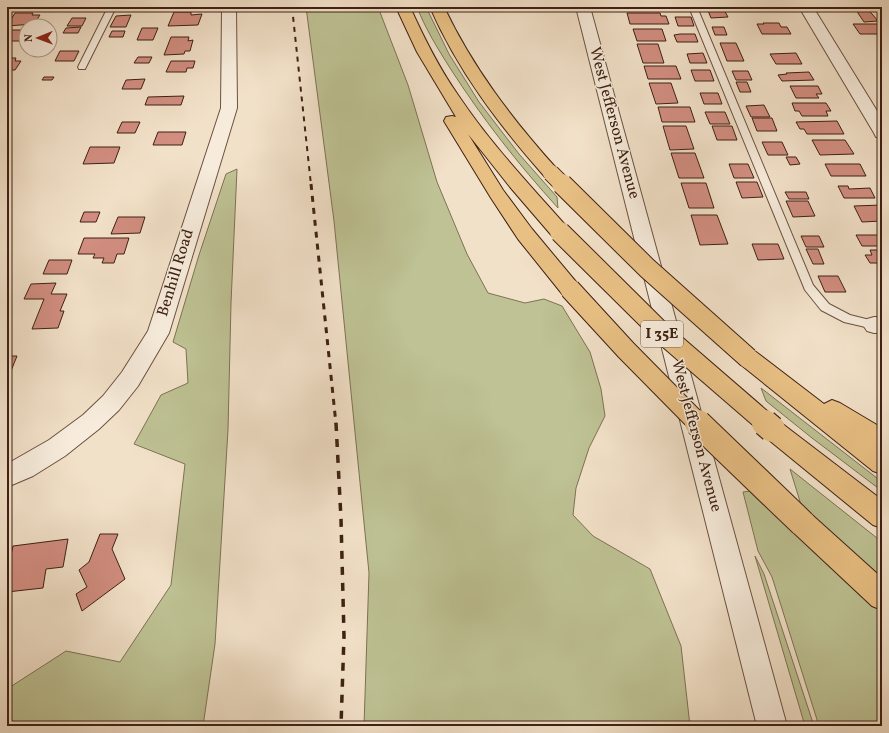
<svg xmlns="http://www.w3.org/2000/svg" width="889" height="733" font-family="Vollkorn,serif">
	<style>
		.green { fill: #bec294; stroke: #7e7254 }
		.building { fill: #d28e81; stroke: #3e2114 }
		.lines { fill: none; stroke-linecap: round; stroke-linejoin: round }
		.service-casing { stroke: #6b5141; stroke-width: 2 }
		.minor-casing { stroke: #6b5141; stroke-width: 2 }
		.tertiary-casing { stroke: #6b5141; stroke-width: 2 }
		.motorway-casing { stroke: #3e2114; stroke-width: 2 }
		.service { fill: #f7ecdc; fill-rule: evenodd }
		.minor { fill: #f7ecdc; fill-rule: evenodd }
		.tertiary { fill: #f7ecdc; fill-rule: evenodd }
		.motorway { fill: #e9c084; fill-rule: evenodd }
		.rail-far2 { stroke: #3e2114; stroke-width: 2; stroke-dasharray: 5 5; stroke-linecap: butt }
		.rail-far1 { stroke: #3e2114; stroke-width: 3; stroke-dasharray: 6 6; stroke-linecap: butt }
		.rail { stroke: #3e2114; stroke-width: 3.5; stroke-dasharray: 8 8; stroke-linecap: butt }
		.motorway-bridge-far2-casing { stroke: #3e2114; stroke-width: 18; stroke-linecap: butt }
		.motorway-bridge-far1-casing { stroke: #3e2114; stroke-width: 22; stroke-linecap: butt }
		.motorway-bridge-casing { stroke: #3e2114; stroke-width: 28; stroke-linecap: butt }
		.motorway-bridge-far2 { stroke: #e9c084; stroke-width: 16 }
		.motorway-bridge-far1 { stroke: #e9c084; stroke-width: 20 }
		.motorway-bridge { stroke: #e9c084; stroke-width: 26 }
		.labels { text-anchor: middle; dominant-baseline: central; stroke-width: 3; stroke-linejoin: round; paint-order: stroke }
		.shield { fill: #f7ecdc; stroke: #765e50; stroke-width: 1 }
		.shield-label { font-size: 15px; font-weight: bold; fill: #3e2114 }
		.street-label { font-size: 16px; fill: #3e2114; stroke: #f7ecdc }
	</style>
	<rect width="100%" height="100%" fill="#f2e1c9"/>
	<filter id="stains"><feTurbulence type="fractalNoise" baseFrequency=".005" numOctaves="4"/><feColorMatrix values="0 0 0 0 .2 0 0 0 0 .09 0 0 0 0 .02 0 0 0 .5 -.17"/></filter>
	<radialGradient id="worn" r=".72"><stop offset=".6" stop-color="#630" stop-opacity="0"/><stop offset="1" stop-color="#630" stop-opacity=".3"/></radialGradient>
	<g class="green">
		<path d="M306,7H378L408,85L437,182L467,254L488,293L525,303L544,299L562,306L590,352L601,389L605,416L589,448L576,488L573,515L593,536L650,569L681,646L690,726H364L369,573L334,221Z"/>
		<path d="M417,7H426L449,54L479,102L519,154L557,197L558,208C518,164 482,118 450,68C438,49 425,28 417,7Z"/>
		<path d="M237,169L231,303L228,430L215,644L203,726H7V689L66,651L120,662L171,585L185,464L134,444L161,395L188,383L186,349L173,342L199,255L226,174Z"/>
		<path d="M761,388L882,482V491L812,438L766,401Z"/>
		<path d="M790,469L882,542V578L802,508Z"/>
		<path d="M750,491L882,612V726H819L772,577L758,551L743,492Z"/>
		<path d="M755,556L764,574L814,726H805Z"/>
	</g>
	<g class="building">
		<path d="M854,7H866L878,21L864,22Z"/>
		<path d="M707,8H723L728,17L711,18Z"/>
		<path d="M174,12H191V15L202,14L198,25L168,26Z"/>
		<path d="M15,13H33L32,15H40L34,24L7,26Z"/>
		<path d="M627,13H660L661,16H666L669,24H630Z"/>
		<path d="M131,15L126,27H110L116,16Z"/>
		<path d="M675,17H691L694,26H678Z"/>
		<path d="M72,18H86L82,26H67Z"/>
		<path d="M763,23H779L781,27H787L791,34H762L757,24H764Z"/>
		<path d="M853,24H882V34H860Z"/>
		<path d="M81,27L78,33H63L66,28Z"/>
		<path d="M712,27H724L727,35H715Z"/>
		<path d="M142,28H158L153,40H137Z"/>
		<path d="M633,29H662L666,41H637Z"/>
		<path d="M7,30H26V37L24,41H7Z"/>
		<path d="M112,31H125L123,37H109Z"/>
		<path d="M680,34H695L698,42H677L674,35Z"/>
		<path d="M171,37H189L188,41L193,40L190,51H185L184,54L164,55Z"/>
		<path d="M720,43H736L744,61H727Z"/>
		<path d="M637,44H658L664,63H643Z"/>
		<path d="M60,51H79L74,61H55Z"/>
		<path d="M703,53L707,63H690L687,54Z"/>
		<path d="M796,53L802,64H776L770,54Z"/>
		<path d="M7,56H9L8,58H16L15,61H21L15,70H7Z"/>
		<path d="M138,57H152L149,63H134Z"/>
		<path d="M171,61H195L193,68H187L186,72H166Z"/>
		<path d="M644,66H676L681,79H648Z"/>
		<path d="M691,70H710L714,81H695Z"/>
		<path d="M732,71H748L752,80H736Z"/>
		<path d="M809,72L814,80L782,81L778,75L787,74L786,73Z"/>
		<path d="M44,77H54L52,80H42Z"/>
		<path d="M145,79L141,89H122L126,80Z"/>
		<path d="M736,82H747L751,92H740Z"/>
		<path d="M649,83H671L678,103L656,104Z"/>
		<path d="M790,86H818L822,94H816L819,98H796Z"/>
		<path d="M700,93H718L722,104H704Z"/>
		<path d="M184,96L181,105H145L148,97Z"/>
		<path d="M792,103H826L831,111H826L828,116H802L799,111H795Z"/>
		<path d="M764,105L770,117H751L746,106Z"/>
		<path d="M658,107H690L695,122H662Z"/>
		<path d="M705,112H725L730,124H710Z"/>
		<path d="M752,118H772L777,131H757Z"/>
		<path d="M837,121L844,134H807L804,129H800L796,122Z"/>
		<path d="M122,122H140L135,133H117Z"/>
		<path d="M663,126H686L694,149L670,150Z"/>
		<path d="M712,126H732L737,140H717Z"/>
		<path d="M158,132H186L182,145H153Z"/>
		<path d="M812,140H845L854,154L820,155Z"/>
		<path d="M762,142H782L788,155H768Z"/>
		<path d="M90,147H120L114,163L83,164Z"/>
		<path d="M671,153H695L704,178H679Z"/>
		<path d="M786,157H796L800,164L790,165Z"/>
		<path d="M729,164H748L754,178H734Z"/>
		<path d="M825,164H860L866,176H831Z"/>
		<path d="M736,182H757L763,197L742,198Z"/>
		<path d="M681,183H706L714,208H689Z"/>
		<path d="M838,186H848L849,189L870,188L875,198H844Z"/>
		<path d="M785,192H806L809,199H789Z"/>
		<path d="M786,201H808L815,216L793,217Z"/>
		<path d="M882,205V221L862,222L854,206Z"/>
		<path d="M84,212H100L96,222H80Z"/>
		<path d="M691,215H717L728,244L700,245Z"/>
		<path d="M118,217H145L140,233L111,234Z"/>
		<path d="M856,235H882V246H862Z"/>
		<path d="M801,236H819L824,247H806Z"/>
		<path d="M84,238H129L124,254H117L114,263H102L104,258H93L95,254H78Z"/>
		<path d="M752,244H778L784,259L758,260Z"/>
		<path d="M806,249H818L824,264H813Z"/>
		<path d="M870,250H882V268H879L877,263H870L865,255H872Z"/>
		<path d="M49,260H72L67,274H43Z"/>
		<path d="M818,276H838L846,292H825Z"/>
		<path d="M56,283L51,294H67L60,311H64L58,328L32,329L44,299H24L31,284Z"/>
		<path d="M7,356H17L11,371H7Z"/>
		<path d="M100,534H118L112,549L125,579L82,611L76,594L87,587L79,570L89,562Z"/>
		<path d="M68,539L63,567L46,569L43,588L7,592V573L13,546Z"/>
	</g>
	<g class="lines">
		<defs>
			<g id="service">
				<path d="M108,7H116L85,69H79L78,67Z"/>
				<path d="M689,7H697L813,285L829,304L850,315L878,322L879,325L878,328L874,329L844,322L821,310L805,290Z"/>
			</g>
			<g id="minor">
				<path d="M222,7H236L237,108L169,333L138,386L119,410L99,429L65,456L33,476L7,487V464L49,440L83,415L103,396L122,372L148,331L221,108Z"/>
				<path d="M799,7H813L882,119V138L876,137L874,133Z"/>
				<path d="M874,317H882V333H874L867,331L863,325L867,319Z"/>
			</g>
			<path id="tertiary" d="M576,7H590L787,726H757Z"/>
			<g id="motorway">
				<path d="M396,7H410C424,38 439,68 458,95C490,143 529,184 567,227L570,232L567,237L560,239L553,237L510,187L468,134L503,190L532,229L577,283L580,289L577,295L570,297L563,295L518,239L491,198L444,121L446,117L452,116L456,117L417,52Z"/>
				<path d="M430,7H444C473,68 512,119 557,169L560,173L557,177L551,179L545,177C499,125 458,71 430,7Z"/>
				<path d="M748,349L756,352L824,404L832,400L840,403L882,428V474L873,471L740,364L737,358L740,352Z"/>
				<path d="M772,419L780,422L882,500V528L873,525L764,436L760,429L764,422Z"/>
				<path d="M802,511L811,514L882,578V610L872,606L793,532L789,523L793,514Z"/>
			</g>
		</defs>
		<use href="#service" class="service-casing"/>
		<use href="#minor" class="minor-casing"/>
		<use href="#tertiary" class="tertiary-casing"/>
		<use href="#motorway" class="motorway-casing"/>
		<use href="#service" class="service"/>
		<use href="#minor" class="minor"/>
		<use href="#tertiary" class="tertiary"/>
		<use href="#motorway" class="motorway"/>
		<path class="rail-far2" d="M292,7L311,185"/>
		<path class="rail-far1" d="M311,184L336,424"/>
		<path class="rail" d="M336,423L341,519L344,636L341,726"/>
		<defs>
			<path id="motorway-bridge-far2" d="M551,173L563,185"/>
			<g id="motorway-bridge-far1">
				<path d="M562,184L647,268L748,358"/>
				<path d="M560,232L663,334L767,424"/>
				<path d="M570,289L626,350L699,424"/>
			</g>
			<g id="motorway-bridge">
				<path d="M698,423L802,523"/>
				<path d="M765,423L772,429"/>
			</g>
		</defs>
		<use href="#motorway-bridge-far2" class="motorway-bridge-far2-casing"/>
		<use href="#motorway-bridge-far1" class="motorway-bridge-far1-casing"/>
		<use href="#motorway-bridge" class="motorway-bridge-casing"/>
		<use href="#motorway-bridge-far2" class="motorway-bridge-far2"/>
		<use href="#motorway-bridge-far1" class="motorway-bridge-far1"/>
		<use href="#motorway-bridge" class="motorway-bridge"/>
	</g>
	<g class="labels">
		<rect class="shield" x="641" y="321" width="42" height="26" rx="3"/>
		<g class="shield-label">
			<text x="662" y="334">I 35E</text>
		</g>
		<g class="street-label">
			<text transform="translate(614 123) rotate(75)">West Jefferson Avenue</text>
			<text transform="translate(176 273) rotate(-73)">Benhill Road</text>
			<text transform="translate(696 436) rotate(75)">West Jefferson Avenue</text>
		</g>
	</g>
	<rect width="889" height="733" fill="none" stroke="#f2e1c9" stroke-width="24"/>
	<rect x="8" y="8" width="873" height="717" fill="none" stroke="#3e2114" stroke-width="2"/>
	<rect x="12" y="12" width="865" height="709" fill="none" stroke="#3e2114"/>
	<g transform="translate(38 38) rotate(269)"><circle r="19" fill="#f7ecdc" stroke="#ad9b8c"/>
	<path d="M0-3L7 15L0 10L-7 15Z" fill="#8f2418"/>
	<text y="-6" font-size="11" font-weight="bold" text-anchor="middle" fill="#3e2114">N</text>
	</g>
	<rect width="100%" height="100%" filter="url(#stains)"/>
	<rect width="100%" height="100%" fill="url(#worn)"/>
</svg>
